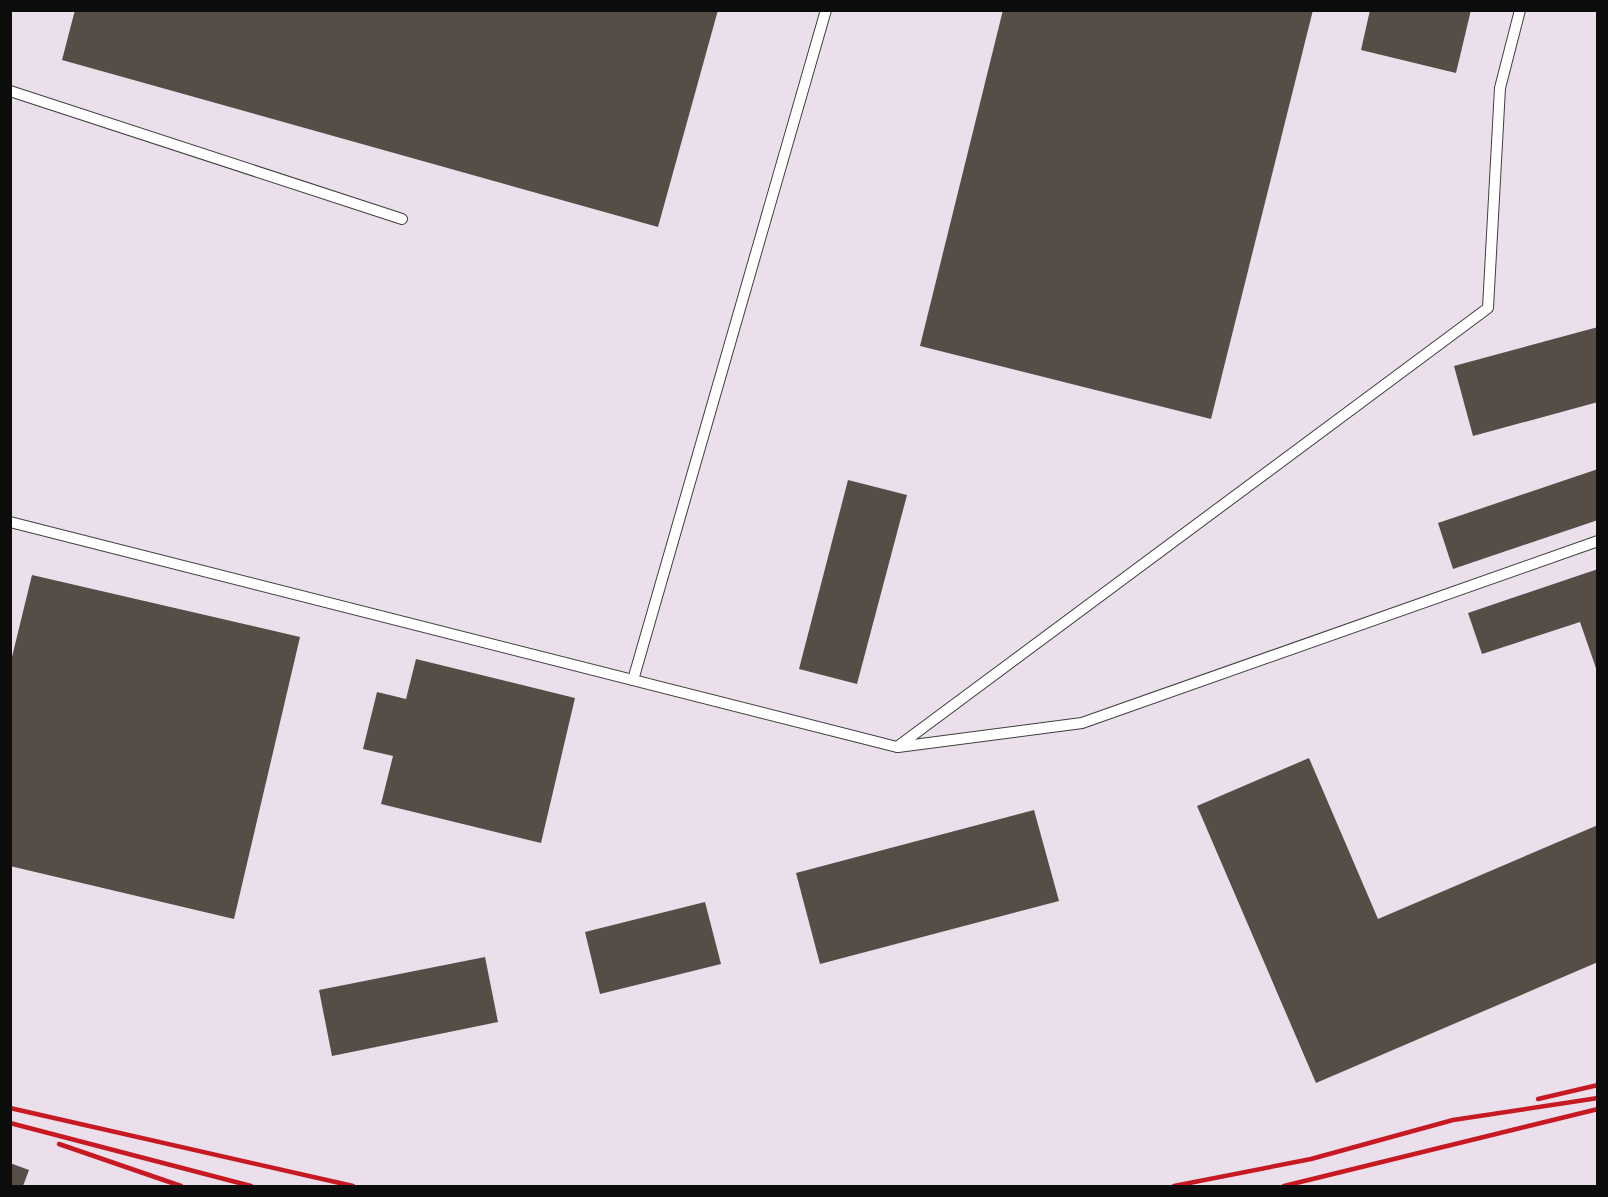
<svg xmlns="http://www.w3.org/2000/svg" width="1608" height="1197" font-family="'Times New Roman',serif">
	<style>
		.industrial { fill: #ebdfec }
		.building { fill: #564d47 }
		.lines { fill: none; stroke-linecap: round; stroke-linejoin: round }
		.lane-casing { stroke: #3f3f3f; stroke-width: 12 }
		.lane { stroke: #fff; stroke-width: 10 }
		.rail { stroke: #c71921; stroke-width: 4.5 }
	</style>
	<rect width="100%" height="100%" fill="#fffbeb"/>
	<rect class="industrial" x="11" y="11" width="1586" height="1175"/>
	<g class="building">
		<path d="M75,10H718L658,227L62,60Z"/>
		<path d="M1003,10H1313L1211,419L920,346Z"/>
		<path d="M1370,10H1471L1456,73L1361,50Z"/>
		<path d="M1598,327V402L1473,436L1454,366Z"/>
		<path d="M1598,469V520L1453,569L1438,523Z"/>
		<path d="M848,480L907,495L857,684L799,669Z"/>
		<path d="M1598,569V674L1580,622L1482,654L1468,613Z"/>
		<path d="M32,575L300,637L234,919L10,866V665Z"/>
		<path d="M416,659L575,698L541,843L381,804L393,756L363,749L377,692L406,699Z"/>
		<path d="M1309,758L1378,919L1598,825V962L1316,1083L1197,806Z"/>
		<path d="M1034,810L1059,901L820,964L796,873Z"/>
		<path d="M705,902L721,964L600,994L585,932Z"/>
		<path d="M485,957L498,1022L332,1056L319,990Z"/>
		<path d="M10,1163L29,1170L23,1186H10Z"/>
	</g>
	<g class="lines">
		<defs>
			<g id="lane">
				<path d="M10,91L402,219"/>
				<path d="M10,522L897,747L1488,308L1500,88L1520,10"/>
				<path d="M633,680L826,10"/>
				<path d="M898,747L1082,723L1598,541"/>
			</g>
		</defs>
		<use href="#lane" class="lane-casing"/>
		<use href="#lane" class="lane"/>
		<g class="rail">
			<path d="M1538,1099L1598,1085"/>
			<path d="M10,1108L353,1186"/>
			<path d="M10,1123L251,1186"/>
			<path d="M59,1144L181,1186"/>
			<path d="M1174,1186L1311,1159L1453,1120L1598,1098"/>
			<path d="M1284,1186L1598,1109"/>
		</g>
	</g>
	<rect width="1608" height="1197" fill="none" stroke="#0c0c0c" stroke-width="24"/>
</svg>
